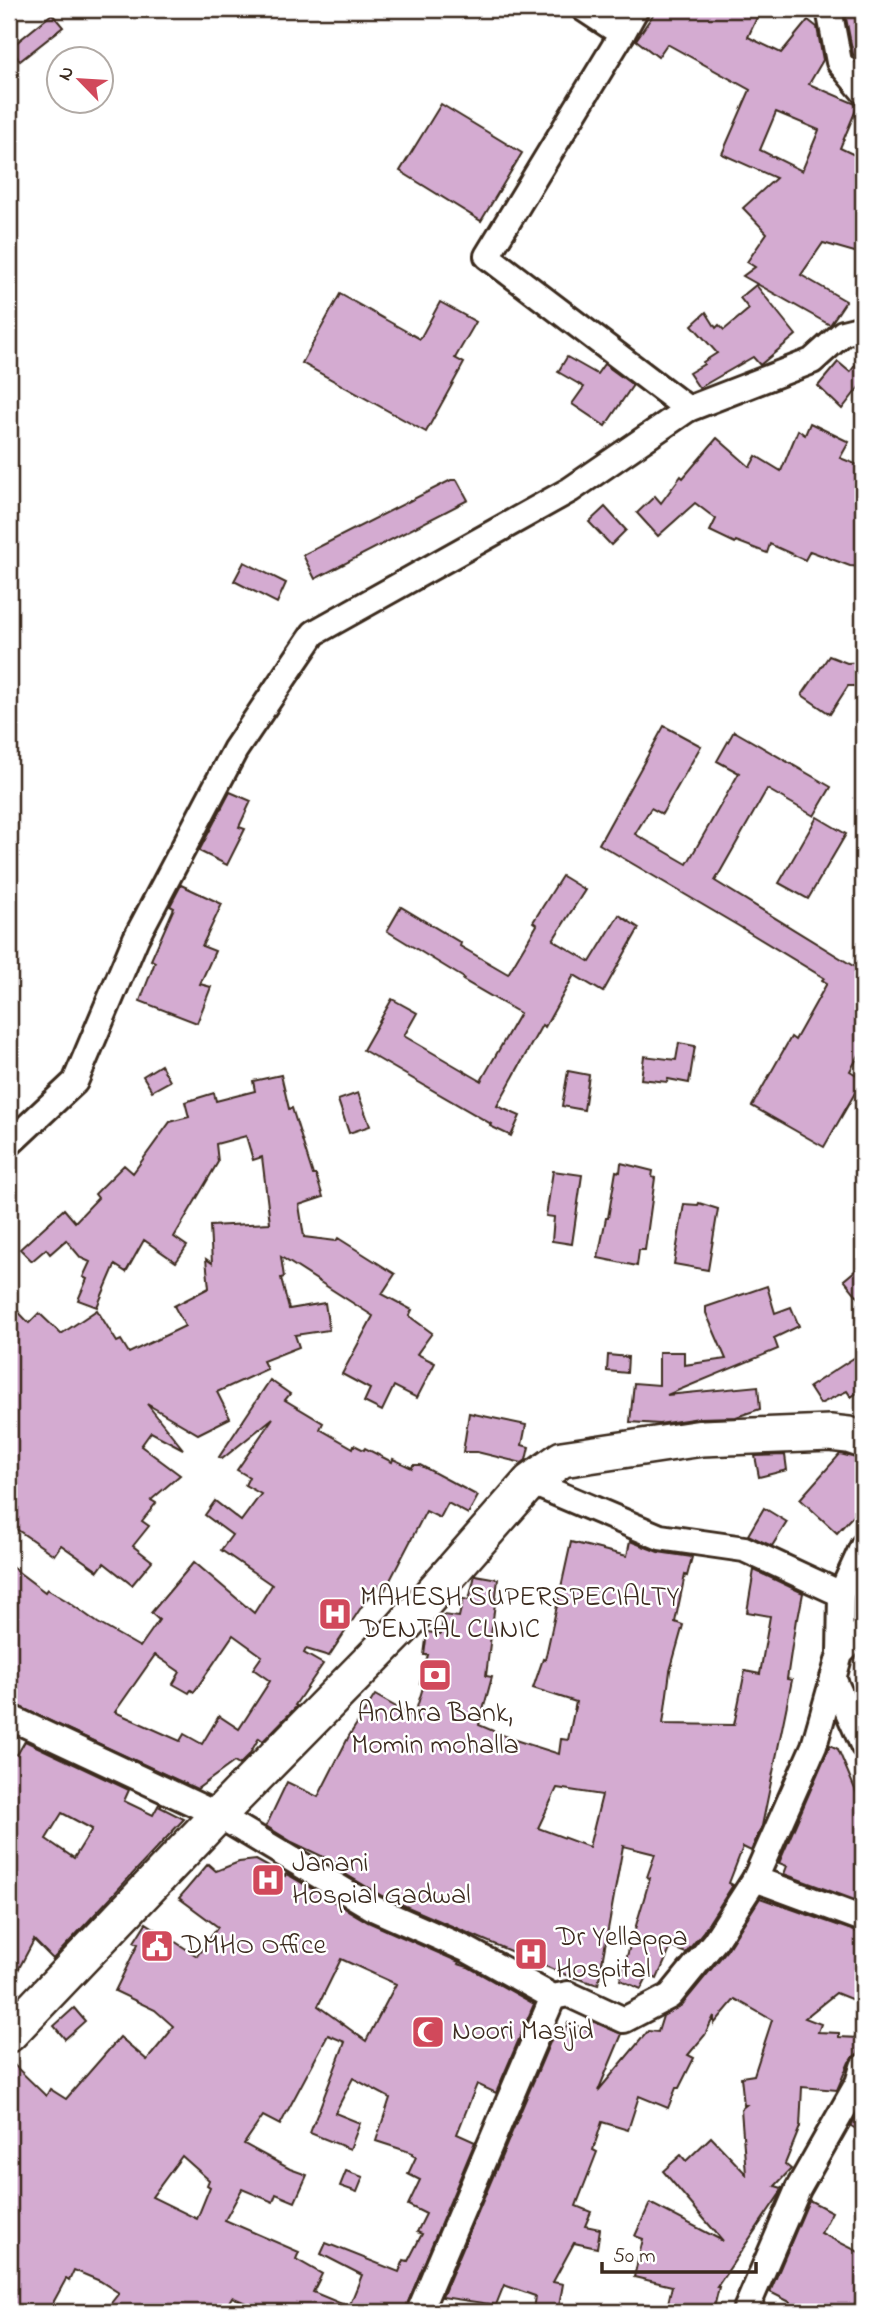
<svg xmlns="http://www.w3.org/2000/svg" width="872" height="2321" font-family="'Indie Flower',sans-serif">
	<style>
		.building { fill: #d4abd1; stroke: #3b2a1e; stroke-width: 2; fill-rule: evenodd }
		.lines { fill: none; stroke-linecap: round; stroke-linejoin: round }
		.street-casing { stroke: #3b2a1e; stroke-width: 30 }
		.secondary-casing { stroke: #3b2a1e; stroke-width: 40 }
		.street { stroke: #fff; stroke-width: 24 }
		.secondary { stroke: #fff; stroke-width: 35 }
		.labels { text-anchor: middle; dominant-baseline: central; stroke-width: 5; stroke-linejoin: round; paint-order: stroke }
		.poi-label { font-size: 28px; fill: #3b2a1e; stroke: #fff; text-anchor: start }
	</style>
	<rect width="100%" height="100%" fill="#fff"/>
	<filter id="ink" filterUnits="userSpaceOnUse"><feTurbulence type="fractalNoise" baseFrequency=".0143" numOctaves="2"/><feDisplacementMap in="SourceGraphic" scale="14" xChannelSelector="R" yChannelSelector="G"/><feConvolveMatrix kernelMatrix="1 2 1 2 8 2 1 2 1" color-interpolation-filters="sRGB"/></filter>
	<g filter="url(#ink)">
		<g class="building">
			<path d="M657,9H761L748,37L781,53L808,20L817,27L823,60L809,84L858,105L840,148L863,159V232L858,253L823,243L801,275L846,301L830,325L743,276L755,267L747,262L767,233L743,208L776,178L722,154L750,90L667,44L658,57L636,40ZM776,112L819,130L802,171L760,150Z"/>
			<path d="M849,9H863V64L853,54L845,13Z"/>
			<path d="M52,14L63,27L20,61L10,48Z"/>
			<path d="M441,104L522,153L481,221L400,171Z"/>
			<path d="M756,285L796,335L760,365L753,357L699,388L689,373L704,364L703,362L717,353L692,325L706,312L716,328L719,325L724,330L749,309L740,298Z"/>
			<path d="M340,294L420,339L440,302L476,322L455,358L464,363L426,432L302,363Z"/>
			<path d="M863,355V382L842,409L818,386L838,362L850,372Z"/>
			<path d="M567,357L597,374L604,364L633,385L605,426L572,404L584,387L558,372Z"/>
			<path d="M810,423L849,442L840,458L863,467L861,567L850,566L810,551L805,560L770,544L767,553L736,541L735,543L710,531L716,519L695,503L658,536L637,513L655,496L661,503L681,476L683,478L717,438L750,467L756,456L781,471L798,430L805,435Z"/>
			<path d="M451,480H457L468,500L315,579L303,555Z"/>
			<path d="M605,507L626,530L611,545L589,522Z"/>
			<path d="M244,562L286,583L277,603L234,581Z"/>
			<path d="M829,656L847,663L863,662V686H848L830,714L802,695Z"/>
			<path d="M664,726L701,746L662,814L651,808L635,834L687,864L739,773L717,761L734,731L831,787L814,816L767,789L715,881L863,972V1048L850,1071L863,1079L824,1147L752,1106L791,1037L795,1040L827,983L822,980L824,978L737,925L599,844Z"/>
			<path d="M230,792L251,801L239,827L245,829L227,865L199,851Z"/>
			<path d="M817,817L846,834L808,899L779,883Z"/>
			<path d="M562,876L585,890L553,940L590,962L619,915L639,928L603,992L574,975L545,1027L542,1025L497,1106L520,1116L511,1136L490,1126L491,1124L363,1050L392,999L417,1013L404,1036L481,1081L520,1013L463,980L464,978L387,931L401,907L461,943L460,946L508,974L537,925L533,922Z"/>
			<path d="M181,885L222,904L202,946L215,951L200,984L211,987L197,1023L140,1001L155,962L151,960L174,908L170,906Z"/>
			<path d="M679,1043L695,1046L689,1083L668,1079L667,1082L641,1079L644,1056L676,1060Z"/>
			<path d="M161,1065L170,1081L152,1091L143,1076Z"/>
			<path d="M568,1071L589,1075L584,1110L562,1106Z"/>
			<path d="M281,1075L289,1109L292,1108L313,1175H316L323,1197L299,1205L304,1237L336,1241L338,1238L395,1274L382,1294L412,1310L409,1316L432,1333L417,1354L435,1363L417,1398L394,1386L382,1411L364,1402L370,1389L342,1374L373,1316L281,1257L284,1277L281,1278L289,1309L325,1303L329,1330L295,1335L299,1347L263,1361L267,1369L217,1392L230,1418L198,1434L147,1404L183,1449L151,1432L141,1446L180,1475L151,1500L156,1503L142,1521L149,1526L133,1546L152,1561L132,1585L104,1563L98,1571L61,1545L54,1555L9,1524V1302L29,1323L39,1313L61,1334L97,1310L117,1342L121,1340L129,1353L185,1326L174,1306L209,1288L206,1259L212,1263L210,1226L270,1223L262,1157L253,1160L246,1136L216,1144L218,1162L174,1237L187,1246L176,1262L144,1240L126,1272L115,1265L97,1307L78,1300L87,1279L83,1277L90,1262L81,1258L66,1240L50,1254L46,1249L32,1261L20,1249L64,1209L75,1222L98,1198L95,1194L124,1165L133,1173L170,1122L189,1117L185,1102L214,1093L216,1101L255,1091L253,1081Z"/>
			<path d="M358,1093L370,1126L349,1133L338,1100Z"/>
			<path d="M621,1163L653,1171L652,1177L655,1178L645,1250H639L637,1266L598,1258L606,1218H608L616,1171L620,1172Z"/>
			<path d="M553,1171L582,1175L572,1244L552,1241L554,1217L546,1216Z"/>
			<path d="M699,1203L718,1209L708,1270L674,1264L684,1204L698,1205Z"/>
			<path d="M863,1264V1303L844,1280Z"/>
			<path d="M767,1286L775,1313L791,1307L799,1326L774,1338L778,1349L667,1395L758,1386L760,1409L736,1417L699,1418L659,1424L630,1422L634,1383L659,1385V1352H684V1365L726,1359L706,1313V1307Z"/>
			<path d="M863,1352V1389L851,1397L847,1391L820,1404L809,1387Z"/>
			<path d="M608,1355L628,1357L627,1373L607,1371Z"/>
			<path d="M270,1380L290,1394L285,1400L323,1423L320,1429L353,1448L354,1445L364,1450L365,1448L392,1462L393,1459L412,1468L413,1465H420L478,1496L468,1514L448,1503L440,1518L426,1511L385,1590L376,1585L329,1656L306,1649L304,1653L323,1664L295,1705L297,1706L263,1741L259,1738L249,1755L239,1765L234,1762L197,1789L9,1702V1565L45,1592L47,1589L67,1601L98,1623L140,1647L159,1620L151,1613L194,1562L254,1613L272,1585L221,1550L232,1535L205,1515L215,1501L241,1521L261,1494L245,1485L249,1477L237,1470L273,1418L222,1459L219,1457ZM233,1635L262,1656L253,1669L270,1681L239,1729L219,1716L202,1744L184,1734L180,1741L115,1712L155,1655L180,1672L173,1684L189,1693L191,1690L194,1692Z"/>
			<path d="M469,1413L526,1425L522,1445L529,1447L526,1460L522,1463L477,1452H463Z"/>
			<path d="M840,1454L860,1459L863,1462V1505L837,1533L800,1499Z"/>
			<path d="M785,1455L787,1470L759,1477L755,1456Z"/>
			<path d="M764,1508L787,1522L772,1546L748,1535Z"/>
			<path d="M630,1541L658,1552L692,1557L687,1576L685,1575L675,1622L683,1625L670,1671L663,1724L734,1725L745,1671L760,1674L770,1616L747,1612L754,1570L803,1593L798,1619H796L787,1679L792,1680L762,1826L751,1851L743,1847L729,1883L733,1885L703,1932L686,1953L671,1947L657,1979L648,1975L641,1989L620,1980L650,1878L647,1877L655,1854L623,1846L598,1985L566,1975L382,1896L332,1866L334,1862L292,1842L266,1826L287,1782L318,1797L349,1736L375,1695L414,1717L424,1684L420,1683L428,1655H424L427,1632L441,1634L443,1615L459,1617L463,1599L469,1600L475,1575L498,1579L486,1676L492,1677L479,1725L512,1739L559,1754L561,1739L568,1740L576,1702L533,1688L543,1659L545,1660L571,1542L627,1556ZM557,1788L602,1795L589,1847L538,1828Z"/>
			<path d="M25,1741L129,1790L124,1801L153,1815L159,1804L162,1805L160,1807L184,1819L53,1959L34,1940L9,1987V1751L17,1755ZM62,1813L92,1829L74,1858L46,1839Z"/>
			<path d="M830,1745L838,1749L863,1808V1903L784,1874L787,1866L779,1863Z"/>
			<path d="M256,1860L285,1876L286,1874L290,1876L368,1922L459,1962L458,1964L468,1967L534,2004L496,2093L477,2084L457,2134L475,2142L404,2312H267L232,2297L223,2312H104L119,2293L100,2281L74,2270L69,2281L66,2279L48,2312H9V2301L15,2289L9,2286V2060L46,2096L50,2089L66,2099L120,2037L147,2060L170,2032L169,2031L173,2026L155,2010L115,1991L138,1944L134,1942L146,1923L197,1956L218,1927L179,1898L208,1864L216,1871L239,1862ZM341,1959L396,1984L366,2041L318,2006ZM328,2035L345,2042L310,2133L350,2149L360,2123L335,2113L353,2078L390,2098L376,2141L413,2153L412,2155L416,2157L408,2174L420,2180L408,2205L426,2214L417,2232L422,2234L408,2261L404,2260L399,2272L326,2243L321,2254L362,2275L349,2307L313,2292L322,2274L296,2259L299,2252L225,2220L242,2189L273,2202L276,2194L295,2202L307,2175L290,2169L244,2144L263,2116L280,2125ZM182,2156L209,2180L207,2185L210,2187L197,2219L152,2197Z"/>
			<path d="M760,1898L863,1934V2004L836,1993L805,2018L821,2024L818,2032L839,2033V2037L859,2038L858,2053L849,2062L837,2090L802,2087L800,2127L785,2164L791,2169L775,2186L782,2188L779,2195L717,2287H719L713,2312H666L672,2286L634,2277L643,2239L635,2236L650,2203L723,2241L663,2171L681,2155L686,2161L711,2137L746,2174L741,2109L746,2105H744L741,2077L754,2075L772,2020L735,1999L714,2024V2016L705,2035L688,2055L694,2058L679,2088H676L668,2108L639,2096L628,2130L602,2122L593,2150L597,2152L576,2206L591,2212L585,2226L600,2229L597,2248L574,2243L553,2282L563,2284L558,2312L533,2310L535,2296L504,2285L496,2305L442,2297L556,2028L564,2032L568,2023L588,2030L592,2021L622,2034L598,2091L648,2031L658,2032L663,2016L682,2005L727,1950Z"/>
			<path d="M74,2008L85,2021L65,2039L54,2026Z"/>
			<path d="M863,2104V2133L851,2126Z"/>
			<path d="M346,2171L363,2177L357,2192L340,2186Z"/>
			<path d="M809,2200L832,2212L821,2233L863,2254V2288L851,2312H785L790,2302L770,2292Z"/>
		</g>
		<g class="lines">
			<defs>
				<g id="street">
					<path d="M584,9L622,34L636,9"/>
					<path d="M829,9L839,62L863,91"/>
					<path d="M622,34L487,256L688,409"/>
					<path d="M9,1144L75,1082L136,938L235,750L314,633L570,490L688,409L812,361L843,333L863,328"/>
					<path d="M530,1482L660,1537L744,1549L841,1594L840,1654"/>
					<path d="M841,1594L863,1546"/>
					<path d="M863,1631L840,1654L814,1746L755,1879L863,1919"/>
					<path d="M833,1678L863,1745"/>
					<path d="M9,1717L218,1815L375,1909L466,1949L553,1997L568,1994L624,2020L670,1996L715,1941L755,1879"/>
					<path d="M419,2312L553,1997"/>
					<path d="M745,2312L798,2189L858,2083L863,2067"/>
				</g>
				<path id="secondary" d="M9,2034L218,1815L401,1629L530,1482L562,1459L702,1438L830,1433L848,1435L863,1440"/>
			</defs>
			<use href="#street" class="street-casing"/>
			<use href="#secondary" class="secondary-casing"/>
			<use href="#street" class="street"/>
			<use href="#secondary" class="secondary"/>
		</g>
	</g>
	<defs>
		<symbol id="hospital-square" viewBox="-11 -11 22 22"><rect x="-9" y="-9" width="18" height="18" rx="4" fill="#d1495b" stroke="#fff"/><path d="M-5-5h3v3.5h4V-5h3V5h-3V1.5h-4V5h-3Z" fill="#fff"/></symbol>
		<symbol id="bank-square" viewBox="-11 -11 22 22"><rect x="-9" y="-9" width="18" height="18" rx="4" fill="#d1495b" stroke="#fff"/><path d="M-6-4H6V4H-6ZM0-2.3a2.3 2.3 0 1 0 0 4.6a2.3 2.3 0 1 0 0-4.6Z" fill="#fff"/></symbol>
		<symbol id="civic-square" viewBox="-11 -11 22 22"><rect x="-9" y="-9" width="18" height="18" rx="4" fill="#d1495b" stroke="#fff"/><path d="M-.6-6.5H3V-4.5H.6V-3L4-1V1h2V6H-6V1h2V-1L-.6-3ZM-1.2 2.5V6h2.4V2.5Z" fill="#fff"/></symbol>
		<symbol id="mosque-square" viewBox="-11 -11 22 22"><rect x="-9" y="-9" width="18" height="18" rx="4" fill="#d1495b" stroke="#fff"/><path d="M3.5-4.9A6 6 0 1 0 3.5 4.9A5 5 0 1 1 3.5-4.9Z" fill="#fff"/></symbol>
	</defs>
	<g fill-rule="evenodd">
		<use href="#hospital-square" x="316" y="1595" width="38" height="38"/>
		<use href="#bank-square" x="416" y="1656" width="38" height="38"/>
		<use href="#hospital-square" x="249" y="1861" width="38" height="38"/>
		<use href="#civic-square" x="138" y="1927" width="38" height="38"/>
		<use href="#hospital-square" x="512" y="1935" width="38" height="38"/>
		<use href="#mosque-square" x="409" y="2013" width="38" height="38"/>
	</g>
	<g class="labels">
		<g class="poi-label">
			<text x="360" y="1598">MAHESH SUPERSPECIALTY<tspan x="360" dy="32">DENTAL CLINIC</tspan></text>
			<text x="435" y="1714" text-anchor="middle">Andhra Bank,<tspan x="435" dy="32">Momin mohalla</tspan></text>
			<text x="292" y="1864">Janani<tspan x="292" dy="32">Hospial Gadwal</tspan></text>
			<text x="556" y="1938">Dr Yellappa<tspan x="556" dy="32">Hospital</tspan></text>
			<text x="182" y="1946">DMHO Office</text>
			<text x="452" y="2032">Noori Masjid</text>
		</g>
	</g>
	<rect width="872" height="2321" fill="none" stroke="#fff" stroke-width="35"/>
	<rect x="18" y="18" width="837" height="2286" fill="none" stroke="#3b2a1e" stroke-width="2.5" filter="url(#ink)"/>
	<g transform="translate(80 80) rotate(295)"><circle r="33" fill="#ffffff" stroke="#b1aaa5" stroke-width="2"/>
	<path d="M0-5L12 26L0 18L-12 26Z" fill="#d1495b"/>
	<text y="-10" font-size="19" font-weight="bold" text-anchor="middle" fill="#3b2a1e">N</text>
	</g>
	<path d="M602 2262v10h154v-10" fill="none" stroke="#3b2a1e" stroke-width="3.5"/>
	<text x="613" y="2262" font-size="21" fill="#3b2a1e" stroke="#ffffff" stroke-width="5" paint-order="stroke">50 m</text>
</svg>
